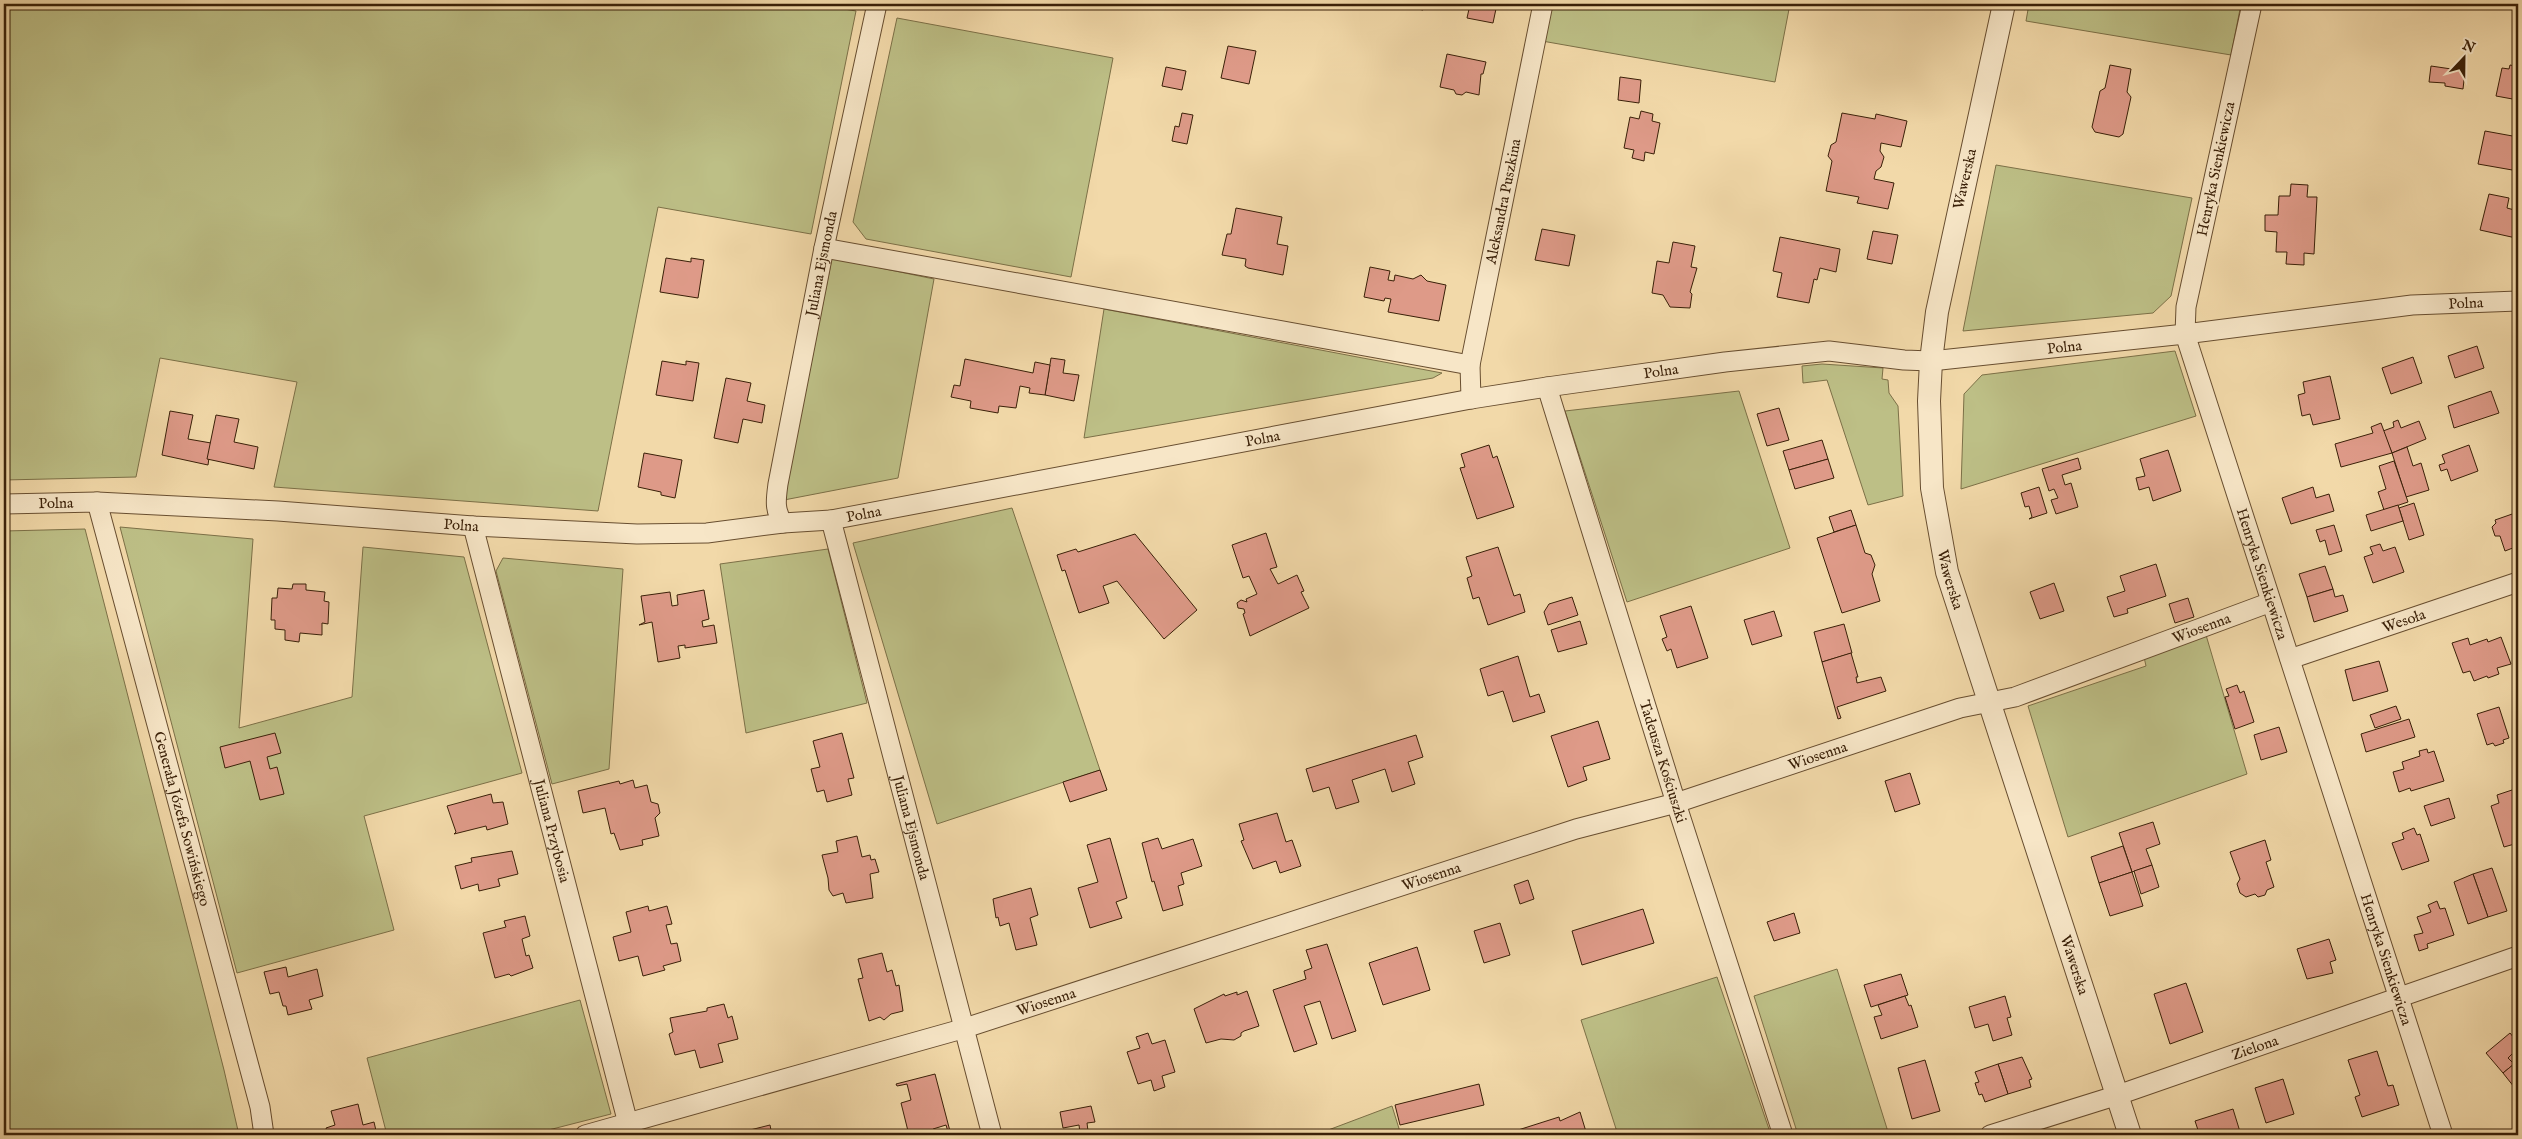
<svg xmlns="http://www.w3.org/2000/svg" width="2522" height="1139" font-family="'IM FELL English',serif">
	<style>
		.green { fill: #bdbf86; stroke: #7c7047 }
		.building { fill: #de9a88; stroke: #3a2008 }
		.lines { fill: none; stroke-linecap: round; stroke-linejoin: round }
		.minor-casing { stroke: #684e30; stroke-width: 21 }
		.tertiary-casing { stroke: #684e30; stroke-width: 24 }
		.minor { stroke: #f7e6c7; stroke-width: 19 }
		.tertiary { stroke: #f7e6c7; stroke-width: 22 }
		.labels { text-anchor: middle; dominant-baseline: central; stroke-width: 4; stroke-linejoin: round; paint-order: stroke }
		.street-label { font-size: 15px; fill: #3a2008; stroke: #f7e6c7 }
	</style>
	<rect width="100%" height="100%" fill="#f2d9a9"/>
	<filter id="stains"><feTurbulence type="fractalNoise" baseFrequency=".004" numOctaves="4"/><feColorMatrix values="0 0 0 0 .2 0 0 0 0 .09 0 0 0 0 .02 0 0 0 .5 -.17"/></filter>
	<radialGradient id="worn" r=".72"><stop offset=".6" stop-color="#630" stop-opacity="0"/><stop offset="1" stop-color="#630" stop-opacity=".3"/></radialGradient>
	<g class="green">
		<path d="M4,4H815L856,11L811,234L658,207L598,511L274,487L297,382L160,358L136,477L4,480Z"/>
		<path d="M1550,4H1790L1775,82L1542,41Z"/>
		<path d="M2029,4H2241L2231,55L2026,21Z"/>
		<path d="M897,18L1113,58L1071,277L866,239L853,222Z"/>
		<path d="M1996,165L2192,198L2171,296L2153,313L1963,331Z"/>
		<path d="M832,258L934,279L898,478L784,500Z"/>
		<path d="M1104,309L1442,373L1433,378L1084,438Z"/>
		<path d="M2175,351L2196,416L1961,489L1964,394L1982,375Z"/>
		<path d="M1822,364L1883,368L1882,379L1888,380L1889,393L1898,406L1903,496L1868,505L1827,380L1803,383L1802,366Z"/>
		<path d="M1739,391L1790,548L1627,602L1565,411Z"/>
		<path d="M1012,508L1100,770L937,824L853,543Z"/>
		<path d="M120,527L253,539L239,728L352,697L363,547L464,557L522,773L364,816L394,930L237,973Z"/>
		<path d="M85,529L224,1070L239,1135H4V531Z"/>
		<path d="M828,549L867,703L746,733L720,564Z"/>
		<path d="M503,558L623,569L609,769L552,784L496,571Z"/>
		<path d="M2206,635L2247,774L2068,837L2028,706L2146,666L2144,657Z"/>
		<path d="M1837,969L1889,1135H1798L1754,996Z"/>
		<path d="M1717,977L1771,1135H1618L1581,1020Z"/>
		<path d="M580,1000L611,1114L529,1135H387L367,1058Z"/>
		<path d="M1392,1106L1401,1135H1315Z"/>
	</g>
	<g class="building">
		<path d="M1408,4H1424L1423,10L1407,7Z"/>
		<path d="M1452,4H1497L1493,23L1467,18L1469,9L1451,6Z"/>
		<path d="M1228,46L1256,51L1249,84L1221,78Z"/>
		<path d="M1447,54L1486,62L1483,74H1481L1479,95L1466,92L1462,95L1456,94L1454,90L1440,87Z"/>
		<path d="M2516,59L2518,60V100L2496,96L2502,68L2509,69L2510,65L2515,66Z"/>
		<path d="M2110,65L2131,69L2127,92L2131,97L2123,134L2119,137L2095,132L2092,127L2100,91L2105,88Z"/>
		<path d="M2431,66L2465,71L2463,89L2445,86V83L2429,82Z"/>
		<path d="M1166,67L1186,71L1182,90L1162,86Z"/>
		<path d="M1620,77L1641,80L1639,103L1618,100Z"/>
		<path d="M1641,111L1653,114L1652,121L1660,123L1654,154L1645,152L1644,161L1632,158L1634,150L1624,148L1630,117L1639,119Z"/>
		<path d="M1182,113L1193,115L1187,144L1172,141L1175,126L1179,127Z"/>
		<path d="M1842,113L1875,119L1876,114L1907,121L1901,147L1881,143L1880,151L1884,157L1881,167L1876,171L1874,179L1894,183L1888,209L1857,203L1859,197L1826,191L1832,161L1828,156L1831,145L1836,142Z"/>
		<path d="M2485,131L2518,137V171L2478,164Z"/>
		<path d="M2291,184L2308,185L2307,197H2317L2314,254L2304,253V265L2286,264L2287,252H2276L2277,232L2265,231V215H2278L2279,196H2290Z"/>
		<path d="M2489,194L2509,198L2507,208L2518,211L2516,238L2480,230Z"/>
		<path d="M1236,208L1282,217L1277,244L1288,246L1283,275L1248,268L1245,266L1246,259L1222,255L1227,234H1231Z"/>
		<path d="M1542,229L1575,235L1569,266L1535,260Z"/>
		<path d="M1873,231L1898,235L1892,264L1867,259Z"/>
		<path d="M1780,237L1840,249L1836,272L1820,268L1817,280L1814,279L1809,303L1777,297L1782,273L1773,271Z"/>
		<path d="M1673,242L1695,246L1691,267L1697,268L1690,292L1692,294L1690,308L1670,307L1663,295L1652,293L1657,261L1669,263Z"/>
		<path d="M666,258L691,262V258L704,260L698,298L660,292Z"/>
		<path d="M1370,267L1390,271L1388,280L1394,281L1395,275L1413,279L1421,275L1427,281L1446,285L1439,321L1388,312L1391,299L1385,298L1384,301L1364,297Z"/>
		<path d="M2477,346L2484,368L2455,378L2448,356Z"/>
		<path d="M2413,357L2422,383L2391,394L2382,368Z"/>
		<path d="M1051,358L1065,360L1063,373L1079,375L1074,401L1045,395Z"/>
		<path d="M965,359L1033,373L1035,362L1050,365L1045,395L1029,393L1030,388L1020,386L1016,408L999,406L998,413L970,408L971,401L951,397L954,385L960,386Z"/>
		<path d="M662,361L686,365V361L699,363L693,401L656,395Z"/>
		<path d="M2330,376L2340,419L2313,425L2310,414L2302,416L2298,395L2305,393L2303,382Z"/>
		<path d="M726,378L751,383L747,401L765,405L762,423L743,419L738,443L714,438Z"/>
		<path d="M2491,391L2499,413L2454,428L2448,406Z"/>
		<path d="M1779,408L1789,440L1767,446L1757,414Z"/>
		<path d="M170,411L193,415L188,439L211,443L208,465L162,455Z"/>
		<path d="M216,415L239,419L234,442L258,447L254,469L207,459Z"/>
		<path d="M2398,420L2401,428L2419,421L2426,439L2392,453L2383,431L2394,427L2393,422Z"/>
		<path d="M2381,423L2392,453L2341,467L2335,444L2373,433L2371,427Z"/>
		<path d="M1822,440L1828,459L1789,470L1783,451Z"/>
		<path d="M1489,445L1493,458L1497,456L1514,507L1477,519L1460,468L1465,467L1461,454Z"/>
		<path d="M2469,445L2478,471L2451,481L2447,469L2441,471L2439,465L2445,463L2442,455Z"/>
		<path d="M2407,447L2413,466L2421,463L2429,490L2406,497L2392,453Z"/>
		<path d="M2168,450L2181,491L2153,501L2149,487L2139,490L2136,478L2145,476L2140,459Z"/>
		<path d="M644,453L682,460L675,498L661,495V492L638,487Z"/>
		<path d="M2078,458L2081,469L2062,475L2065,485L2071,483L2078,507L2056,514L2051,500L2058,498L2054,489L2049,491L2042,469Z"/>
		<path d="M1828,459L1834,478L1795,489L1789,470Z"/>
		<path d="M2394,461L2408,502L2384,510L2378,492L2386,489L2379,466Z"/>
		<path d="M2039,487L2047,513L2029,519L2032,517L2029,506L2025,507L2021,493Z"/>
		<path d="M2313,487L2316,498L2329,494L2334,511L2291,524L2282,498Z"/>
		<path d="M2414,503L2424,535L2409,540L2399,508Z"/>
		<path d="M2398,505L2403,521L2371,531L2366,515Z"/>
		<path d="M1851,510L1856,525L1834,532L1829,517Z"/>
		<path d="M2518,512V546L2505,551L2500,536H2495L2492,527L2496,523L2495,520Z"/>
		<path d="M1856,525L1865,553L1871,555L1875,565L1872,574L1880,601L1842,613L1817,538Z"/>
		<path d="M2334,525L2342,551L2329,555L2325,540L2320,542L2316,530Z"/>
		<path d="M1266,533L1277,567L1270,569L1278,584L1297,575L1304,591L1301,592L1309,608L1250,636L1243,614L1245,613L1244,609L1238,608L1237,603L1241,600L1247,602L1246,599L1257,594L1249,576L1243,578L1232,545Z"/>
		<path d="M1135,534L1197,610L1164,639L1117,581L1103,586L1109,603L1079,613L1065,570L1062,571L1057,555L1076,549L1078,552Z"/>
		<path d="M2380,544L2383,551L2395,547L2404,572L2373,583L2364,557L2373,554L2370,547Z"/>
		<path d="M1498,547L1514,596L1520,594L1525,612L1488,625L1479,597L1473,599L1467,578L1472,576L1466,557Z"/>
		<path d="M2156,564L2166,596L2127,609L2128,613L2114,617L2107,597L2125,591L2120,576Z"/>
		<path d="M2325,566L2333,589L2307,597L2299,574Z"/>
		<path d="M2054,583L2064,611L2040,619L2030,592Z"/>
		<path d="M293,584H306V590L325,592L324,601L329,602L328,624L322,623V635L300,633L299,642L285,640V630L275,629V620H271L272,598H277L278,588L292,589Z"/>
		<path d="M2333,589L2335,597L2343,595L2348,611L2314,622L2307,597Z"/>
		<path d="M704,590L709,619L702,621L703,627L714,625L717,643L685,648V645L678,646L680,658L658,662L652,622L639,625L645,622L641,596L670,592L672,606L678,605L677,595Z"/>
		<path d="M1572,597L1578,615L1548,625L1544,612L1549,604Z"/>
		<path d="M2188,598L2194,617L2175,623L2169,604Z"/>
		<path d="M1691,606L1708,658L1677,668L1671,649L1667,651L1662,639L1667,637L1660,616Z"/>
		<path d="M1774,611L1782,636L1752,645L1744,620Z"/>
		<path d="M1580,621L1587,644L1558,652L1551,630Z"/>
		<path d="M1844,624L1852,653L1822,662L1814,632Z"/>
		<path d="M2501,637L2511,664L2497,668L2499,674L2488,678L2487,676L2474,681L2470,671L2463,673L2452,643L2468,638L2470,645L2487,639L2488,642Z"/>
		<path d="M1851,653L1858,677H1856L1857,683L1881,677L1886,691L1837,707L1841,718L1838,719L1822,662Z"/>
		<path d="M1518,656L1530,697L1539,694L1545,712L1513,722L1503,691L1488,696L1480,669Z"/>
		<path d="M2379,661L2388,691L2353,701L2345,670Z"/>
		<path d="M2237,685L2240,693L2244,691L2254,722L2235,729L2225,697L2229,696L2226,689Z"/>
		<path d="M2396,706L2401,719L2375,728L2370,715Z"/>
		<path d="M2499,707L2509,738L2503,740L2504,743L2495,746L2493,743L2487,745L2477,714Z"/>
		<path d="M2409,719L2415,737L2366,752L2361,734Z"/>
		<path d="M1598,721L1610,759L1583,767L1587,780L1568,787L1551,736Z"/>
		<path d="M2279,727L2287,752L2261,760L2254,735Z"/>
		<path d="M275,733L281,753L267,757L270,769L277,767L284,794L260,800L250,761L225,768L220,747Z"/>
		<path d="M842,733L854,778L848,779L852,795L827,802L824,790L817,792L811,769L820,767L813,741Z"/>
		<path d="M1416,735L1423,757L1408,762L1415,784L1392,792L1385,769L1352,780L1359,802L1336,809L1329,787L1313,792L1306,769Z"/>
		<path d="M2427,749L2428,753L2434,751L2444,781L2411,791L2410,788L2399,792L2393,772L2404,769L2402,762L2420,756L2419,751Z"/>
		<path d="M1100,770L1107,790L1070,802L1063,782Z"/>
		<path d="M1910,773L1920,804L1895,812L1885,781Z"/>
		<path d="M633,780L635,788L647,785L651,802L658,804L660,813L655,818L659,836L642,840L643,845L620,850L614,833L611,834L605,808L583,813L578,791L619,781L620,784Z"/>
		<path d="M2518,788V843L2504,847L2491,806L2499,803L2497,795Z"/>
		<path d="M491,794L493,803L503,802L508,824L487,830L486,826L454,834L456,832L447,806Z"/>
		<path d="M2449,798L2455,818L2431,826L2424,806Z"/>
		<path d="M1277,813L1286,842L1292,840L1301,866L1280,873L1276,861L1253,869L1241,841L1244,840L1239,824Z"/>
		<path d="M2153,822L2160,844L2146,849L2152,865L2132,872L2119,833Z"/>
		<path d="M2414,828L2417,835L2420,834L2429,861L2402,870L2392,843L2404,839L2402,833Z"/>
		<path d="M857,836L862,857L870,855L871,860L875,859L879,872L870,874L873,898L846,903L843,893L833,896L829,890L828,878L822,855L838,852L836,841Z"/>
		<path d="M1110,838L1127,898L1116,902L1122,918L1090,928L1078,888L1098,882L1087,845Z"/>
		<path d="M1158,838L1162,849L1193,839L1202,866L1181,873L1184,884L1178,886L1183,905L1163,911L1154,881L1152,882L1142,843Z"/>
		<path d="M2265,840L2271,860L2266,862L2274,887L2267,890L2265,895L2258,897L2255,894L2246,897L2240,893L2237,884L2240,879L2230,852Z"/>
		<path d="M2123,846L2132,872L2099,883L2091,857Z"/>
		<path d="M512,851L518,874L498,879L500,886L479,891L478,884L461,889L455,866L472,862L471,858Z"/>
		<path d="M2152,865L2159,887L2141,894L2134,871Z"/>
		<path d="M2492,868L2507,911L2488,917L2473,874Z"/>
		<path d="M2132,872L2143,906L2110,916L2099,883Z"/>
		<path d="M2473,874L2488,917L2468,924L2454,882Z"/>
		<path d="M1528,880L1534,899L1520,904L1514,885Z"/>
		<path d="M1031,888L1038,915L1030,918L1037,945L1016,950L1009,923L1000,926L998,917L996,918L993,899Z"/>
		<path d="M2437,901L2440,909L2445,908L2454,935L2427,944L2428,948L2419,951L2414,935L2423,933L2417,917L2431,912L2428,905Z"/>
		<path d="M648,906L649,911L667,906L672,924L666,925L671,944L677,943L681,961L663,966L665,970L643,976L638,956L619,961L613,937L631,932L626,912Z"/>
		<path d="M1643,909L1654,943L1582,965L1572,931Z"/>
		<path d="M1794,913L1800,933L1774,941L1767,922Z"/>
		<path d="M525,916L530,936L522,939L526,956L529,955L533,968L511,976L509,974L495,978L483,933L506,927L504,921Z"/>
		<path d="M1500,923L1510,955L1484,963L1474,931Z"/>
		<path d="M2329,939L2336,960L2330,962L2333,973L2307,979L2297,949Z"/>
		<path d="M1327,944L1356,1031L1332,1039L1320,1001L1310,1004L1304,1006L1317,1044L1294,1052L1273,990L1306,979L1304,971L1312,968L1306,950Z"/>
		<path d="M1417,947L1430,990L1383,1005L1369,963Z"/>
		<path d="M882,953L887,972L892,970L896,986L899,985L903,1011L891,1014L884,1020L880,1017L869,1021L858,979L863,978L858,959Z"/>
		<path d="M286,967L288,977L317,969L323,996L309,1000L312,1009L288,1015L286,1006H283L279,992L270,994L264,972Z"/>
		<path d="M1901,974L1908,995L1871,1007L1864,985Z"/>
		<path d="M2186,983L2203,1032L2170,1044L2154,994Z"/>
		<path d="M1247,991L1259,1026L1244,1031L1241,1033V1036L1234,1040L1221,1039L1206,1043L1194,1009L1224,994L1225,996L1237,992V995Z"/>
		<path d="M1905,996L1909,1006L1911,1005L1918,1027L1881,1039L1874,1017L1882,1015L1878,1005Z"/>
		<path d="M2005,996L2011,1017L2007,1018L2012,1035L1993,1041L1988,1024L1975,1028L1969,1007Z"/>
		<path d="M724,1004L728,1018L732,1016L738,1039L718,1044L723,1062L700,1068L695,1050L675,1055L669,1034L673,1032L670,1018L707,1011V1008Z"/>
		<path d="M1148,1033L1152,1044L1165,1040L1175,1072L1162,1076L1165,1087L1154,1091L1151,1080L1138,1084L1127,1052L1140,1048L1136,1037Z"/>
		<path d="M2510,1033L2518,1043V1059L2513,1053L2508,1058L2514,1064L2503,1073L2486,1053Z"/>
		<path d="M2377,1051L2388,1086L2393,1085L2399,1105L2362,1117L2355,1097L2360,1095L2348,1060Z"/>
		<path d="M2513,1053L2518,1059V1092L2503,1073L2514,1064L2508,1058Z"/>
		<path d="M2022,1057L2032,1079L2029,1080L2031,1087L2008,1094L1998,1064Z"/>
		<path d="M1925,1060L1940,1111L1912,1119L1898,1068Z"/>
		<path d="M1998,1064L2008,1094L1985,1102L1982,1094L1979,1095L1975,1083L1979,1082L1975,1072Z"/>
		<path d="M935,1074L951,1135H949L946,1125L933,1129L934,1135H909L901,1103L911,1100L907,1084L897,1086L896,1084Z"/>
		<path d="M2283,1079L2294,1114L2266,1123L2255,1088Z"/>
		<path d="M1479,1084L1484,1105L1400,1125L1395,1105Z"/>
		<path d="M358,1104L363,1125L374,1122L377,1135H328L326,1128L335,1125L331,1111Z"/>
		<path d="M1091,1106L1095,1122L1087,1123L1088,1131L1080,1133L1079,1125L1063,1128L1060,1112Z"/>
		<path d="M2233,1109L2241,1135H2192L2199,1133L2195,1121Z"/>
		<path d="M1580,1112L1587,1135H1515V1131L1559,1117L1560,1121Z"/>
		<path d="M770,1125L772,1135H738L742,1132Z"/>
	</g>
	<g class="lines">
		<defs>
			<g id="minor">
				<path id="s1" d="M2252,4L2186,307L2185,334L2443,1135"/>
				<path d="M824,248L1470,365"/>
				<path id="s2" d="M1547,387L1676,803L1783,1135"/>
				<path id="s3" d="M1471,399L1470,365L1543,4"/>
				<path id="s4" d="M97,502L260,1107L264,1135"/>
				<path id="s5" d="M4,504L97,502L278,511L473,526L637,534L707,533L783,523L831,520L1471,399L1547,387L1725,362L1829,351L1904,360L1931,361L2185,334L2412,305L2518,301"/>
				<path id="s6" d="M831,520L992,1135"/>
				<path id="s7" d="M783,523C774,510 776,499 778,484L824,248L877,4"/>
				<path id="s8" d="M473,526L631,1135"/>
				<path id="s9" d="M2290,659L2518,582"/>
				<path id="s10" d="M585,1135L962,1029L1576,829L1676,803L1960,708L2015,697L2271,602"/>
				<path id="s11" d="M1990,1135L2118,1095L2518,956"/>
			</g>
			<g id="tertiary">
				<path id="s12" d="M2004,4L1937,312L1931,361L1929,401L1932,488L1947,572L2130,1135"/>
			</g>
		</defs>
		<use href="#minor" class="minor-casing"/>
		<use href="#tertiary" class="tertiary-casing"/>
		<use href="#minor" class="minor"/>
		<use href="#tertiary" class="tertiary"/>
	</g>
	<g class="labels">
		<g class="street-label">
			<text transform="translate(2216 169) rotate(-78)">Henryka Sienkiewicza</text>
			<text transform="translate(1965 179) rotate(-77)">Wawerska</text>
			<text stroke="none"><textPath href="#s3" startOffset="201">Aleksandra Puszkina</textPath></text>
			<text stroke="none"><textPath href="#s7" startOffset="265">Juliana Ejsmonda</textPath></text>
			<text stroke="none"><textPath href="#s5" startOffset="2482">Polna</textPath></text>
			<text stroke="none"><textPath href="#s5" startOffset="2078">Polna</textPath></text>
			<text stroke="none"><textPath href="#s5" startOffset="1672">Polna</textPath></text>
			<text stroke="none"><textPath href="#s5" startOffset="1268">Polna</textPath></text>
			<text stroke="none"><textPath href="#s5" startOffset="52">Polna</textPath></text>
			<text stroke="none"><textPath href="#s5" startOffset="862">Polna</textPath></text>
			<text stroke="none"><textPath href="#s5" startOffset="458">Polna</textPath></text>
			<text stroke="none"><textPath href="#s1" startOffset="589">Henryka Sienkiewicza</textPath></text>
			<text stroke="none"><textPath href="#s12" startOffset="585">Wawerska</textPath></text>
			<text stroke="none"><textPath href="#s9" startOffset="120">Wesoła</textPath></text>
			<text stroke="none"><textPath href="#s10" startOffset="1695">Wiosenna</textPath></text>
			<text stroke="none"><textPath href="#s10" startOffset="1290">Wiosenna</textPath></text>
			<text stroke="none"><textPath href="#s2" startOffset="392">Tadeusza Kościuszki</textPath></text>
			<text stroke="none"><textPath href="#s4" startOffset="328">Generała Józefa Sowińskiego</textPath></text>
			<text stroke="none"><textPath href="#s6" startOffset="318">Juliana Ejsmonda</textPath></text>
			<text stroke="none"><textPath href="#s8" startOffset="315">Juliana Przybosia</textPath></text>
			<text stroke="none"><textPath href="#s10" startOffset="885">Wiosenna</textPath></text>
			<text stroke="none"><textPath href="#s1" startOffset="994">Henryka Sienkiewicza</textPath></text>
			<text stroke="none"><textPath href="#s12" startOffset="990">Wawerska</textPath></text>
			<text stroke="none"><textPath href="#s10" startOffset="480">Wiosenna</textPath></text>
			<text stroke="none"><textPath href="#s11" startOffset="279">Zielona</textPath></text>
		</g>
	</g>
	<rect width="2522" height="1139" fill="none" stroke="#f2d9a9" stroke-width="20"/>
	<rect x="5" y="5" width="2512" height="1129" fill="none" stroke="#3a2008" stroke-width="2.5"/>
	<rect x="10" y="10" width="2502" height="1119" fill="none" stroke="#3a2008"/>
	<g transform="translate(2464 58) rotate(22)" stroke="#f7e6c7" stroke-width="4" paint-order="stroke">
	<path d="M0-4L9 19L0 12L-9 19Z" fill="#3a2008"/>
	<text y="-8" font-size="14" font-weight="bold" text-anchor="middle" fill="#3a2008">N</text>
	</g>
	<rect width="100%" height="100%" filter="url(#stains)"/>
	<rect width="100%" height="100%" fill="url(#worn)"/>
</svg>
